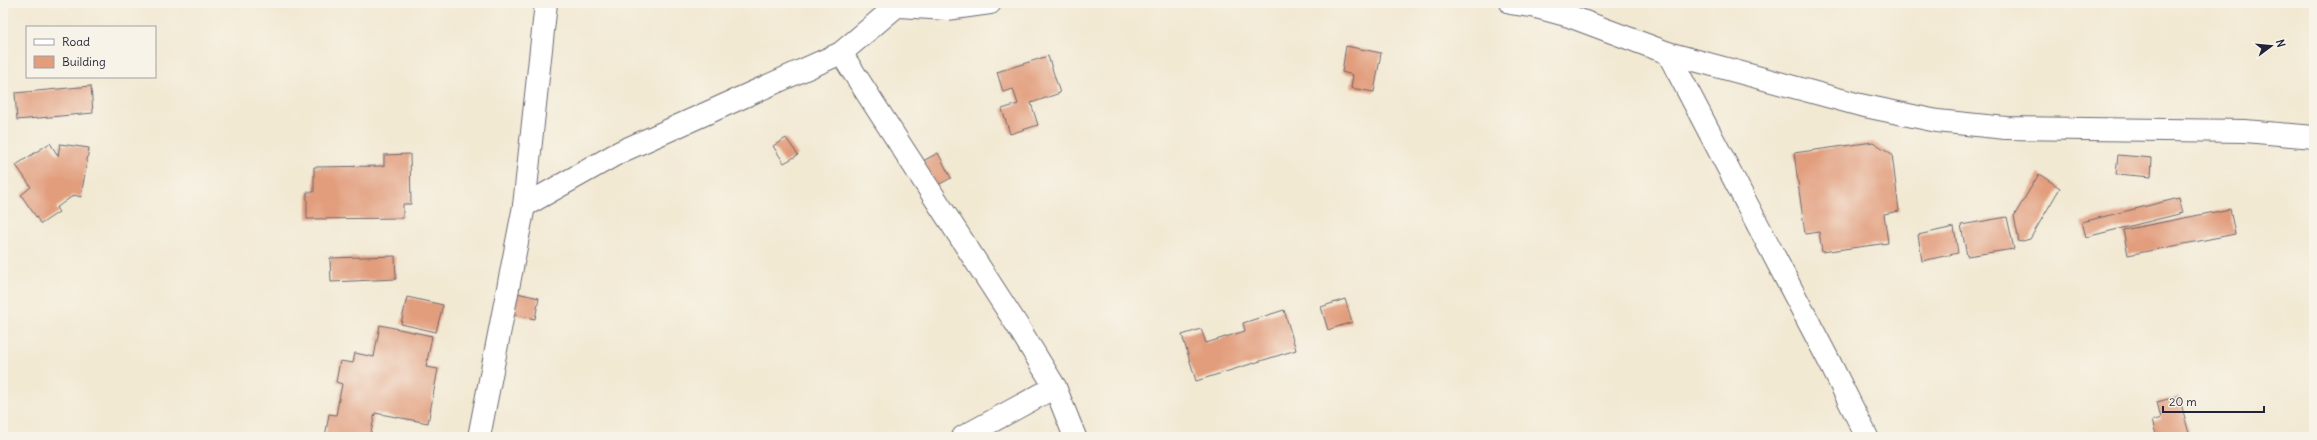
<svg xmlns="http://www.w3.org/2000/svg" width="2317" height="440" font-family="Delius,sans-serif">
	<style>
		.building { fill: #e29d7d }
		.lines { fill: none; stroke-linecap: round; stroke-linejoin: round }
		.minor-casing { stroke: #6b6870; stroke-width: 24 }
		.minor { stroke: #fff; stroke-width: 22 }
	</style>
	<rect width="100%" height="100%" fill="#f7f3e8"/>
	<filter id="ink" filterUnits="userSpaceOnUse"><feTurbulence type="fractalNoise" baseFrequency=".025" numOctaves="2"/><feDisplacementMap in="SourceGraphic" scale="8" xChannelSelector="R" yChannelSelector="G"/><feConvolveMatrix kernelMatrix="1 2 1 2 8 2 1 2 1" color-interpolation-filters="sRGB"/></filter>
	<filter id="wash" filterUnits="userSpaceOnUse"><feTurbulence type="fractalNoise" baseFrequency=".012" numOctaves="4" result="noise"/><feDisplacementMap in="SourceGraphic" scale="16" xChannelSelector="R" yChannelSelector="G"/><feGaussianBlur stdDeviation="0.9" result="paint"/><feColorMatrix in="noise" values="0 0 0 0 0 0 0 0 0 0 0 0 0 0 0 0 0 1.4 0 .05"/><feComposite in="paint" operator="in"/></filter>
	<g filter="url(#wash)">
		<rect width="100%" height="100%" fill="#f2e9d3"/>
		<g id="blocks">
			<g class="building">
				<path d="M1346,46L1381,53L1374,92L1351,88L1353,75L1342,72Z"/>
				<path d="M1048,56L1060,93L1031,103L1038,125L1010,134L1002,109L1018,104L1013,89L1003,92L997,72Z"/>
				<path d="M91,86L93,113L17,120L15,93Z"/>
				<path d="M786,138L798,155L784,163L773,146Z"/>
				<path d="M1873,142L1892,154L1899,211L1884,214L1888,243L1822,252L1819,232L1805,234L1794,153Z"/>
				<path d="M50,143L58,156L60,144L89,148L81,197L74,195L56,208L59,212L41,224L21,195L31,187L16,165Z"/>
				<path d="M938,153L951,178L936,186L923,161Z"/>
				<path d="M410,154L411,204H403V218L307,219V192H314V167L384,166V155Z"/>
				<path d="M2118,155L2152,158L2151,177L2116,174Z"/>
				<path d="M2039,174L2060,188L2030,239L2019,242L2014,216Z"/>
				<path d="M2179,198L2183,213L2086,237L2082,222Z"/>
				<path d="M2230,209L2235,234L2128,255L2123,230Z"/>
				<path d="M2007,217L2014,249L1967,256L1961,225Z"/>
				<path d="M1954,227L1958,253L1922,261L1918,235Z"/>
				<path d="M395,256L396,279L331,282L330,258Z"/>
				<path d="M517,293L539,298L535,319L511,314Z"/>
				<path d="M407,297L443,305L436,332L401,324Z"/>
				<path d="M1345,299L1352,322L1328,330L1321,307Z"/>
				<path d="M1284,310L1296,350L1196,381L1182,335L1201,329L1206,343L1245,331L1243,323Z"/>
				<path d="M380,325L432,336L426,367L438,369L428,423L375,413L370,437H325L329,414L336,415L342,384L336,382L340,361L353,363L355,353L374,357Z"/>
				<path d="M2179,396L2190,437H2157L2152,421L2161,418L2157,402Z"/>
			</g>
		</g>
	</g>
	<g filter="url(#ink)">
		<use href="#blocks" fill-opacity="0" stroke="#6b6870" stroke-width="1"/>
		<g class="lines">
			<defs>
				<g id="minor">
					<path d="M1511,3L1532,6L1569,16L1668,53L1860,105L1937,121L2006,128L2245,131L2314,137"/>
					<path d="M899,6L947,9L990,3"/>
					<path d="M841,53L1017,325L1055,387L1075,437"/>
					<path d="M1668,53L1829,361L1867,437"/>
					<path d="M524,206L546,3"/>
					<path d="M479,437L524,206L620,152L841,53L900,3"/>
					<path d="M963,437L1055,387"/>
				</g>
			</defs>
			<use href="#minor" class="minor-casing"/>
			<use href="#minor" class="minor"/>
		</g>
	</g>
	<rect width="2317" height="440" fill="none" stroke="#f7f3e8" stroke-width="16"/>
	<rect x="26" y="26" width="130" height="52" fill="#f7f3e8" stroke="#a29fa3"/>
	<rect x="34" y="39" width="20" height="6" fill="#ffffff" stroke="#a29fa3"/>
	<text x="62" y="46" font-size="12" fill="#22223b">Road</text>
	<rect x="34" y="56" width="20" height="12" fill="#e29d7d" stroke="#a29fa3"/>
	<text x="62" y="66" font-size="12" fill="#22223b">Building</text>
	<g transform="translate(2271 46) rotate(74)" stroke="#f7f3e8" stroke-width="3" paint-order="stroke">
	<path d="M0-3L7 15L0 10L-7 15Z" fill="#22223b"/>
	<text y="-6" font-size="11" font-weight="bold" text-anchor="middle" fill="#22223b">N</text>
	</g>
	<path d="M2163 406v6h101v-6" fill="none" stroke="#22223b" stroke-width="2"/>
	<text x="2169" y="406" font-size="12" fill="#22223b" stroke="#f7f3e8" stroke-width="3" paint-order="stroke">20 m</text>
</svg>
